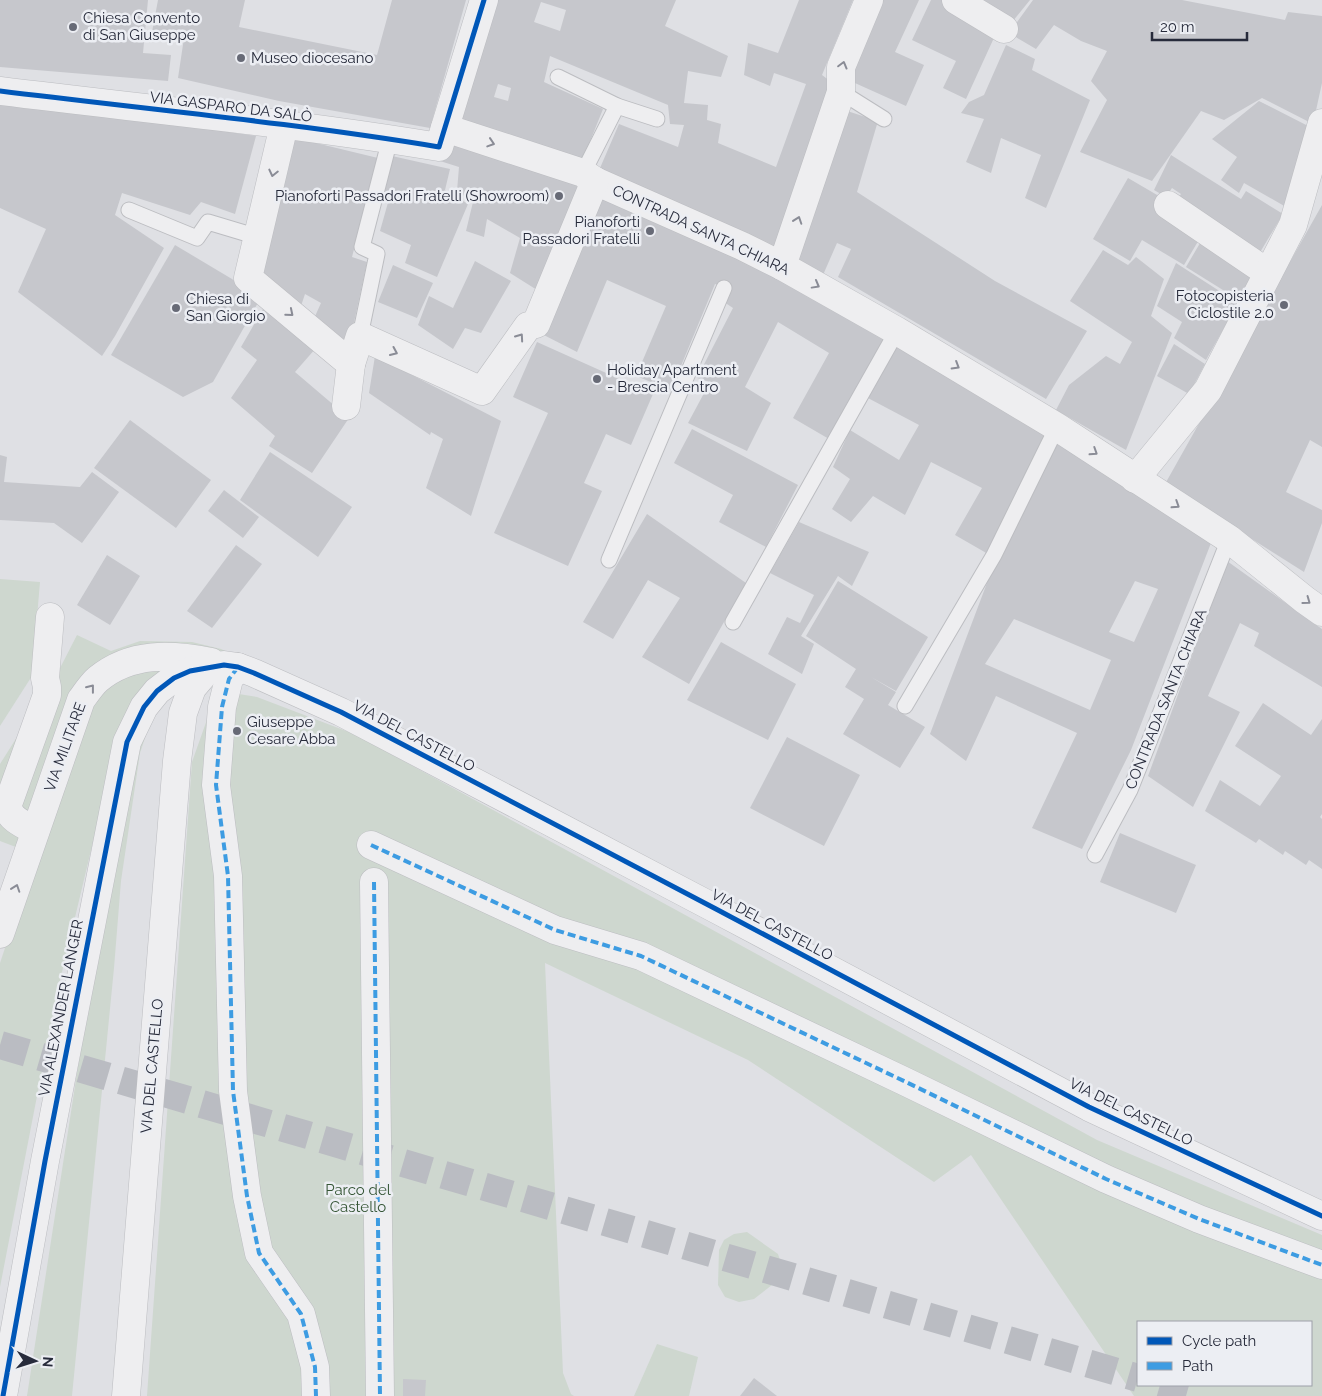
<svg xmlns="http://www.w3.org/2000/svg" width="1322" height="1396" font-family="Raleway,sans-serif">
	<style>
		.green { fill: #ced7cf; fill-rule: evenodd }
		.building { fill: #c6c7cc; fill-rule: evenodd }
		.lines { fill: none; stroke-linecap: round; stroke-linejoin: round }
		.street-tunnel { stroke: #babcc2; stroke-width: 28; stroke-dasharray: 28 14; stroke-linecap: butt }
		.lane-casing { stroke: #bcbdc1; stroke-width: 17 }
		.street-casing { stroke: #bcbdc1; stroke-width: 29 }
		.lane { stroke: #eeeef0; stroke-width: 15 }
		.street { stroke: #eeeef0; stroke-width: 28 }
		.quiet { stroke: #3d9ce2; stroke-width: 4; stroke-dasharray: 8 4; stroke-linecap: butt }
		.cycleway-casing { stroke: #eceef3; stroke-width: 8 }
		.cycleway { stroke: #0057b8; stroke-width: 5 }
		.oneway { stroke: #8a8c96 }
		.poi-dot { fill: #676a76; stroke: #eceef3; stroke-width: 2 }
		.labels { text-anchor: middle; dominant-baseline: central; stroke-width: 5; stroke-linejoin: round; paint-order: stroke }
		.poi-label { font-size: 15px; fill: #272b3b; stroke: #eceef3; text-anchor: start }
		.street-label { font-size: 15px; fill: #272b3b; stroke: #eceef3 }
		.park-label { font-size: 15px; fill: #365636; stroke: #eceef3 }
	</style>
	<rect width="100%" height="100%" fill="#dfe0e4"/>
	<g class="green">
		<path d="M0,579L40,582L32,676L0,726Z"/>
		<path d="M77,635L111,651L140,641L192,642L221,649L238,657L110,663L21,849L0,841V764L58,672Z"/>
		<path d="M192,665L117,741L57,993L0,1287V963L43,834L90,706L104,686L136,669Z"/>
		<path d="M226,692L257,697L354,734L1097,1140L1322,1235V1396H1134L971,1155L934,1182L748,1060L545,963L563,1373L571,1394L574,1396H147L192,762L210,711ZM1138,1322H1311V1385H1138Z"/>
		<path d="M157,702L140,753L121,881L114,968L72,1396H27L93,970L132,744Z"/>
		<path d="M747,1232L778,1254L781,1263L780,1272L777,1281L754,1299L739,1302L725,1297L718,1285L719,1250L724,1240L734,1234Z"/>
		<path d="M657,1344L698,1357L689,1396H634Z"/>
	</g>
	<g class="building">
		<path d="M0,0H148L143,53L171,55L168,81L0,67Z"/>
		<path d="M158,0H245L239,27L377,55L392,0H466L430,128L279,101L178,78L184,38L152,32Z"/>
		<path d="M492,0H676L665,26L728,56L721,77L688,71L684,103L708,105L707,120L721,124L718,143L776,167L806,84L774,73L770,86L744,75L748,43L778,53L799,0H853L822,75L834,84L778,258L597,175L619,124L678,147L684,125L670,124L668,105L550,56L544,82L603,109L581,164L454,127ZM541,2L566,10L560,31L534,22ZM498,84L511,88L508,101L494,97Z"/>
		<path d="M882,0H919L895,52L924,65L906,106L846,79Z"/>
		<path d="M931,0H947L998,29L966,99L943,88L956,61L912,40Z"/>
		<path d="M961,0H1030L1008,27Z"/>
		<path d="M1033,0H1182L1285,20L1288,12L1322,16V83L1313,124L1262,98L1224,120L1201,111L1152,181L1080,152L1107,100L1091,81L1107,51L1081,41L1054,25L1036,49L1009,33Z"/>
		<path d="M1006,45L1035,59L1032,70L1090,100L1046,208L1025,198L1041,155L1001,138L991,173L966,162L984,119L961,113L969,102L984,95Z"/>
		<path d="M1259,101L1312,128L1286,207L1244,183L1239,193L1221,180L1237,157L1212,139Z"/>
		<path d="M0,103L55,107L256,136L235,214L201,202L190,215L122,193L115,215L164,248L115,336L102,356L18,292L46,229L0,208Z"/>
		<path d="M841,109L878,121L857,192L995,281L1087,331L1046,399L838,277L851,249L837,243L823,275L790,260Z"/>
		<path d="M291,137L378,158L352,257L367,262L348,350L312,323L321,303L305,294L299,312L252,275Z"/>
		<path d="M448,137L580,181L545,295L510,273L520,238L487,219L484,237L466,231L473,202L457,191L459,167L440,161Z"/>
		<path d="M1171,155L1241,199L1246,191L1283,214L1259,254L1175,203L1181,194L1172,188L1166,197L1154,190Z"/>
		<path d="M392,156L450,169L445,190L468,204L437,277L405,263L411,245L380,231L389,199L382,197Z"/>
		<path d="M1128,178L1164,199L1200,238L1184,265L1142,240L1130,261L1093,239Z"/>
		<path d="M599,187L892,336L829,439L793,418L829,353L778,322L745,387L771,403L747,451L688,423L710,382L697,378L733,308L724,302L728,289L715,284L671,390L636,376L666,306L607,280L577,352L536,331Z"/>
		<path d="M1322,205V447L1310,440L1286,492L1322,510V523L1304,572L1165,484Z"/>
		<path d="M1203,238L1257,270L1239,300L1186,267Z"/>
		<path d="M175,245L232,279L259,301L213,382L183,397L111,355Z"/>
		<path d="M1103,250L1128,265L1136,257L1164,279L1151,316L1172,333L1126,450L1056,410L1069,385L1106,356L1120,364L1132,342L1070,301Z"/>
		<path d="M475,261L511,281L481,333L465,328L453,349L418,325L429,296L453,308Z"/>
		<path d="M1176,263L1238,303L1206,360L1174,338L1182,322L1157,306Z"/>
		<path d="M393,265L433,283L417,318L378,302Z"/>
		<path d="M263,309L316,348L295,372L349,418L312,473L269,446L275,436L231,398L257,360L241,347Z"/>
		<path d="M537,342L653,394L631,445L606,434L584,483L602,491L568,566L494,533L548,413L513,397Z"/>
		<path d="M899,343L1046,431L988,554L955,535L982,488L931,462L905,515L873,496L851,522L832,509L850,479L833,467L850,430L899,460L919,425L866,397Z"/>
		<path d="M1174,344L1205,364L1189,394L1157,376Z"/>
		<path d="M375,356L501,421L471,516L426,488L443,439L431,432L430,435L369,393Z"/>
		<path d="M130,420L211,480L176,528L94,468Z"/>
		<path d="M692,429L798,485L766,547L719,522L733,495L674,463Z"/>
		<path d="M1057,441L1211,543L1131,750L1082,849L1032,828L1077,733L996,696L966,761L930,734L990,575ZM1135,581L1158,589L1134,642L1109,632ZM1014,619L1111,660L1090,710L985,664Z"/>
		<path d="M270,452L352,507L318,557L240,500Z"/>
		<path d="M0,455L7,457L4,482L80,487L92,472L119,492L82,543L54,523L0,520Z"/>
		<path d="M224,490L259,517L243,538L208,511Z"/>
		<path d="M647,514L746,583L689,684L642,657L680,598L648,580L613,639L583,622Z"/>
		<path d="M799,522L869,552L852,586L838,576L801,636L814,644L802,674L768,654L787,617L800,623L814,595L770,573Z"/>
		<path d="M236,545L262,564L212,628L187,611Z"/>
		<path d="M107,555L140,576L110,625L77,605Z"/>
		<path d="M1227,561L1322,629V687L1254,646L1259,633L1240,623L1208,696L1240,712L1193,807L1148,776Z"/>
		<path d="M838,581L928,637L896,691L871,677L896,692L888,705L925,727L900,768L843,734L864,699L845,687L856,669L806,636Z"/>
		<path d="M721,642L796,684L768,740L687,700Z"/>
		<path d="M1263,703L1311,735L1322,719V814L1320,817L1322,819V869L1309,860L1306,865L1285,851L1283,855L1259,839L1256,843L1205,811L1220,780L1260,806L1281,776L1235,746Z"/>
		<path d="M787,737L860,775L824,846L750,808Z"/>
		<path d="M1120,833L1196,865L1176,913L1100,882Z"/>
		<path d="M754,1378L777,1396H740Z"/>
		<path d="M403,1379L426,1380L425,1396H403Z"/>
	</g>
	<g class="lines">
		<g class="street-tunnel">
			<path d="M0,1045L1138,1378"/>
			<path d="M1160,1385L1198,1396"/>
		</g>
		<defs>
			<g id="lane">
				<path d="M558,77L617,106L657,119"/>
				<path d="M841,92L884,119"/>
				<path d="M583,173L617,106"/>
				<path d="M129,210L197,238L208,222L258,237"/>
				<path d="M360,336L377,254L362,247L390,139"/>
				<path d="M609,560L724,288"/>
				<path d="M733,622L897,331"/>
				<path d="M905,706L994,555L1057,427"/>
				<path d="M1095,855L1130,790L1229,539"/>
			</g>
			<g id="street">
				<path d="M956,0L1004,29"/>
				<path d="M0,91C146,109 294,123 439,147L484,0"/>
				<path d="M284,125L248,278L351,364"/>
				<path d="M445,128L583,173L595,181L742,246L782,266L897,331L1057,427L1229,539L1305,600L1322,612"/>
				<path d="M1168,205L1268,273"/>
				<path d="M782,266L841,92V67L869,0"/>
				<path d="M346,406L351,364L360,336L482,391L528,326L536,324L595,181"/>
				<path d="M1135,479L1208,390L1293,225L1322,123"/>
				<path d="M238,667L229,679L222,707L216,785L228,876L233,1091L247,1196L259,1253L301,1314L315,1367L316,1396"/>
				<path d="M35,831C24,824 7,819 8,804L47,695V687L45,678L50,617"/>
				<path d="M371,845L555,930L641,956L906,1082L1106,1179L1199,1219L1322,1265"/>
				<path d="M374,882L380,1396"/>
				<path d="M0,934L81,700C86,693 92,684 98,679C131,652 171,654 211,662"/>
				<path d="M3,1396L45,1161L127,742L144,707L157,691L174,678L190,671L224,665L238,667L254,673L341,712L716,909L1089,1107L1322,1216"/>
				<path d="M126,1396L177,761L183,713L192,688L209,668"/>
			</g>
		</defs>
		<use href="#lane" class="lane-casing"/>
		<use href="#street" class="street-casing"/>
		<use href="#lane" class="lane"/>
		<use href="#street" class="street"/>
		<g class="quiet">
			<path d="M238,667L229,679L222,707L216,785L228,876L233,1091L247,1196L259,1253L301,1314L315,1367L316,1396"/>
			<path d="M371,845L555,930L641,956L906,1082L1106,1179L1199,1219L1322,1265"/>
			<path d="M374,882L380,1396"/>
		</g>
		<defs>
			<g id="cycleway">
				<path d="M0,91C146,109 294,123 439,147L484,0"/>
				<path d="M3,1396L45,1161L127,742L144,707L157,691L174,678L190,671L224,665L238,667L254,673L341,712L716,909L1089,1107L1322,1216"/>
			</g>
		</defs>
		<use href="#cycleway" class="cycleway-casing"/>
		<use href="#cycleway" class="cycleway"/>
	</g>
	<defs><path id="oneway-chevron" d="M-2-3.5L2.5 0L-2 3.5" fill="none" stroke-width="1.6" stroke-linecap="round" stroke-linejoin="round" transform="scale(1.25)"/></defs>
	<g class="oneway">
		<use href="#oneway-chevron" transform="translate(843 65) rotate(-75)"/>
		<use href="#oneway-chevron" transform="translate(491 143) rotate(18)"/>
		<use href="#oneway-chevron" transform="translate(273 173) rotate(103)"/>
		<use href="#oneway-chevron" transform="translate(798 220) rotate(-71)"/>
		<use href="#oneway-chevron" transform="translate(816 285) rotate(29)"/>
		<use href="#oneway-chevron" transform="translate(290 313) rotate(40)"/>
		<use href="#oneway-chevron" transform="translate(520 337) rotate(-55)"/>
		<use href="#oneway-chevron" transform="translate(394 352) rotate(24)"/>
		<use href="#oneway-chevron" transform="translate(956 366) rotate(31)"/>
		<use href="#oneway-chevron" transform="translate(1094 452) rotate(33)"/>
		<use href="#oneway-chevron" transform="translate(1176 505) rotate(33)"/>
		<use href="#oneway-chevron" transform="translate(1307 601) rotate(36)"/>
		<use href="#oneway-chevron" transform="translate(91 688) rotate(-52)"/>
		<use href="#oneway-chevron" transform="translate(16 888) rotate(-71)"/>
	</g>
	<g class="poi-dot">
		<circle cx="73" cy="27" r="5"/>
		<circle cx="241" cy="58" r="5"/>
		<circle cx="559" cy="196" r="5"/>
		<circle cx="650" cy="231" r="5"/>
		<circle cx="1284" cy="305" r="5"/>
		<circle cx="176" cy="308" r="5"/>
		<circle cx="597" cy="379" r="5"/>
		<circle cx="237" cy="731" r="5"/>
	</g>
	<g class="labels">
		<g class="poi-label">
			<text x="83" y="18">Chiesa Convento<tspan x="83" dy="17">di San Giuseppe</tspan></text>
			<text x="251" y="58">Museo diocesano</text>
			<text x="549" y="196" text-anchor="end">Pianoforti Passadori Fratelli (Showroom)</text>
			<text x="640" y="222" text-anchor="end">Pianoforti<tspan x="640" dy="17">Passadori Fratelli</tspan></text>
			<text x="1274" y="296" text-anchor="end">Fotocopisteria<tspan x="1274" dy="17">Ciclostile 2.0</tspan></text>
			<text x="186" y="299">Chiesa di<tspan x="186" dy="17">San Giorgio</tspan></text>
			<text x="607" y="370">Holiday Apartment<tspan x="607" dy="17">- Brescia Centro</tspan></text>
			<text x="247" y="722">Giuseppe<tspan x="247" dy="17">Cesare Abba</tspan></text>
		</g>
		<g class="street-label">
			<text transform="translate(231 107) rotate(7)">VIA GASPARO DA SALÒ</text>
			<text transform="translate(701 230) rotate(25)">CONTRADA SANTA CHIARA</text>
			<text transform="translate(1166 699) rotate(-68)">CONTRADA SANTA CHIARA</text>
			<text transform="translate(414 736) rotate(28)">VIA DEL CASTELLO</text>
			<text transform="translate(65 747) rotate(-70)">VIA MILITARE</text>
			<text transform="translate(772 925) rotate(28)">VIA DEL CASTELLO</text>
			<text transform="translate(61 1008) rotate(-79)">VIA ALEXANDER LANGER</text>
			<text transform="translate(152 1066) rotate(-85)">VIA DEL CASTELLO</text>
			<text transform="translate(1131 1112) rotate(26)">VIA DEL CASTELLO</text>
		</g>
		<g class="park-label">
			<text x="358" y="1190">Parco del<tspan x="358" dy="17">Castello</tspan></text>
		</g>
	</g>
	<rect x="1137" y="1321" width="175" height="65" fill="#eceef3" stroke="#9da0a9"/>
	<rect x="1147" y="1337" width="25" height="8" fill="#0057b8" stroke="#9da0a9"/>
	<text x="1182" y="1346" font-size="15" fill="#272b3b">Cycle path</text>
	<rect x="1147" y="1362" width="25" height="8" fill="#3d9ce2" stroke="#9da0a9"/>
	<text x="1182" y="1371" font-size="15" fill="#272b3b">Path</text>
	<g transform="translate(35 1361) rotate(94)" stroke="#eceef3" stroke-width="4" paint-order="stroke">
	<path d="M0-4L9 19L0 12L-9 19Z" fill="#272b3b"/>
	<text y="-8" font-size="14" font-weight="bold" text-anchor="middle" fill="#272b3b">N</text>
	</g>
	<path d="M1152 32v8h95v-8" fill="none" stroke="#272b3b" stroke-width="2.5"/>
	<text x="1160" y="32" font-size="15" fill="#272b3b" stroke="#eceef3" stroke-width="4" paint-order="stroke">20 m</text>
</svg>
